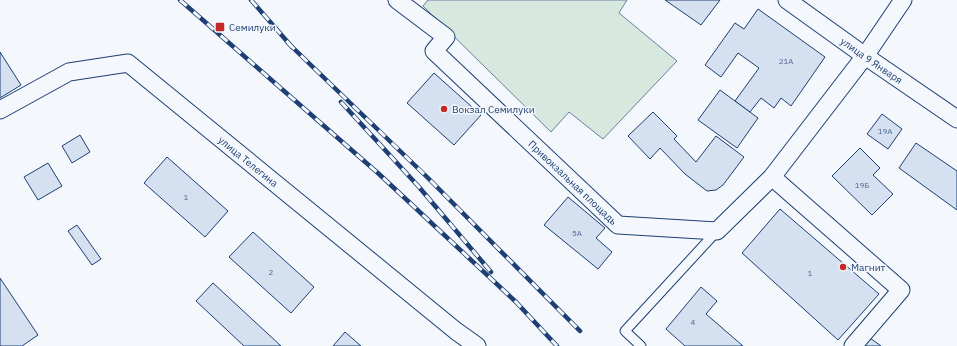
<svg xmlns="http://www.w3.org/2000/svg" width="957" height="346" font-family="'IBM Plex Sans',sans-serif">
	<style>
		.green { fill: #d7e8df; stroke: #687fa3 }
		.building { fill: #d5e0f0; stroke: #1d3f73 }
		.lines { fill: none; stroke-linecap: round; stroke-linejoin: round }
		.lane-casing { stroke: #1d3f73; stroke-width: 11 }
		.street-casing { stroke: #1d3f73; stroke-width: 19 }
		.lane { stroke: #f4f7fb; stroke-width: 9 }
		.street { stroke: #f4f7fb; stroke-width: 17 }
		.rail-casing { stroke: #1d3f73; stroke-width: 4.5 }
		.rail { stroke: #f4f7fb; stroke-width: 3; stroke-dasharray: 9; stroke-linecap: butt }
		.poi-dot { fill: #c62828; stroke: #f4f7fb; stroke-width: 1.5 }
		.labels { text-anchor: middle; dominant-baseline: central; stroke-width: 3; stroke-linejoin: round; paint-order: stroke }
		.number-label { font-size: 8px; fill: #4b6792 }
		.poi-label { font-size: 10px; fill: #1d3f73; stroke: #f4f7fb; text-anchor: start }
		.street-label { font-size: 10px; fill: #1d3f73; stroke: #f4f7fb }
	</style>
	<rect width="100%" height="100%" fill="#f4f7fb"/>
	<path class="green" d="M428,0H627L619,13L677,61L603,139L569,112L551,132L423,6Z"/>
	<g class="building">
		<path d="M665,0H720L701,25Z"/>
		<path d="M758,9L825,57L791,106L781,98L774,108L761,98L750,112L735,101L759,68L738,53L721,77L705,65L735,23L744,29Z"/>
		<path d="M0,52L21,85L0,98Z"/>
		<path d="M434,73L481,115L454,145L407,103Z"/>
		<path d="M720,90L758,118L737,148L698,120Z"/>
		<path d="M653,112L677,136L674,139L696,162L716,136L744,157L723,185L716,190L707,191L685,174L660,148L650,159L628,136Z"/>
		<path d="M882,114L902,129L888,149L867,134Z"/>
		<path d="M80,135L90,152L72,163L62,146Z"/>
		<path d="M916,143L957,171V210L899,168Z"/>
		<path d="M860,148L880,168L873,175L893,194L872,215L832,176Z"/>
		<path d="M167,157L228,211L205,237L144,183Z"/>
		<path d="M48,163L62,186L38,200L24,177Z"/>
		<path d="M568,197L605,228L596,238L612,252L598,269L544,225Z"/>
		<path d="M780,209L879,294L838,340L742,253Z"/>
		<path d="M77,225L101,259L92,265L68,231Z"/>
		<path d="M253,232L314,287L291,313L229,257Z"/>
		<path d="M0,278L38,335L22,346H0Z"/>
		<path d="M213,283L281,346H244L196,301Z"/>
		<path d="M701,287L717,301L706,314L743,346H685L666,329Z"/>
		<path d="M345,332L361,346H333Z"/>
		<path d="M870,338L881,346H863Z"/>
	</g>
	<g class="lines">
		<defs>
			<path id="lane" d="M641,346L625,331L717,231"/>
			<g id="street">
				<path id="s1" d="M397,0L446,37L434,51L618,225L717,231L772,177L865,56L903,0"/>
				<path id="s2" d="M787,0L865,56L957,119"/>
				<path id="s3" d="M0,110L69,72L128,63L456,331L477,346"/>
				<path d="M772,177L901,290L853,346"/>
			</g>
		</defs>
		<use href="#lane" class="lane-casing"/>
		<use href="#street" class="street-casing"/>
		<use href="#lane" class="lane"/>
		<use href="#street" class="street"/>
		<defs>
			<g id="rail">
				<path d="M180,0L379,174L516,302L557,346"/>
				<path d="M251,0L292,47"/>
				<path d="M288,43L427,177L580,331"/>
				<path d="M341,102L419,187L491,272"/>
			</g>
		</defs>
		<use href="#rail" class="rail-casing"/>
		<use href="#rail" class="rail"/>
	</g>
	<g class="poi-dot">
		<rect x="215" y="22" width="10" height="10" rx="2"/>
		<circle cx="444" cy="109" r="4"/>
		<circle cx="843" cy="267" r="4"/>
	</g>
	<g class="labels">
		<g class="number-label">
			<text x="786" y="61">21А</text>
			<text x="885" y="131">19А</text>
			<text x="862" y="185">19Б</text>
			<text x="186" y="197">1</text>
			<text x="577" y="233">5А</text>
			<text x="271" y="272">2</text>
			<text x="810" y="273">1</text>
			<text x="693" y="322">4</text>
		</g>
		<g class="poi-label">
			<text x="229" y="27">Семилуки</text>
			<text x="452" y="109">Вокзал Семилуки</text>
			<text x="851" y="267">Магнит</text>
		</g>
		<g class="street-label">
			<text stroke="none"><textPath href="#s2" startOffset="104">улица 9 Января</textPath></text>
			<text stroke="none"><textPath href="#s3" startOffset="294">улица Телегина</textPath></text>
			<text stroke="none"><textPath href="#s1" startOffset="271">Привокзальная площадь</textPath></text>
		</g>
	</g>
</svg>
